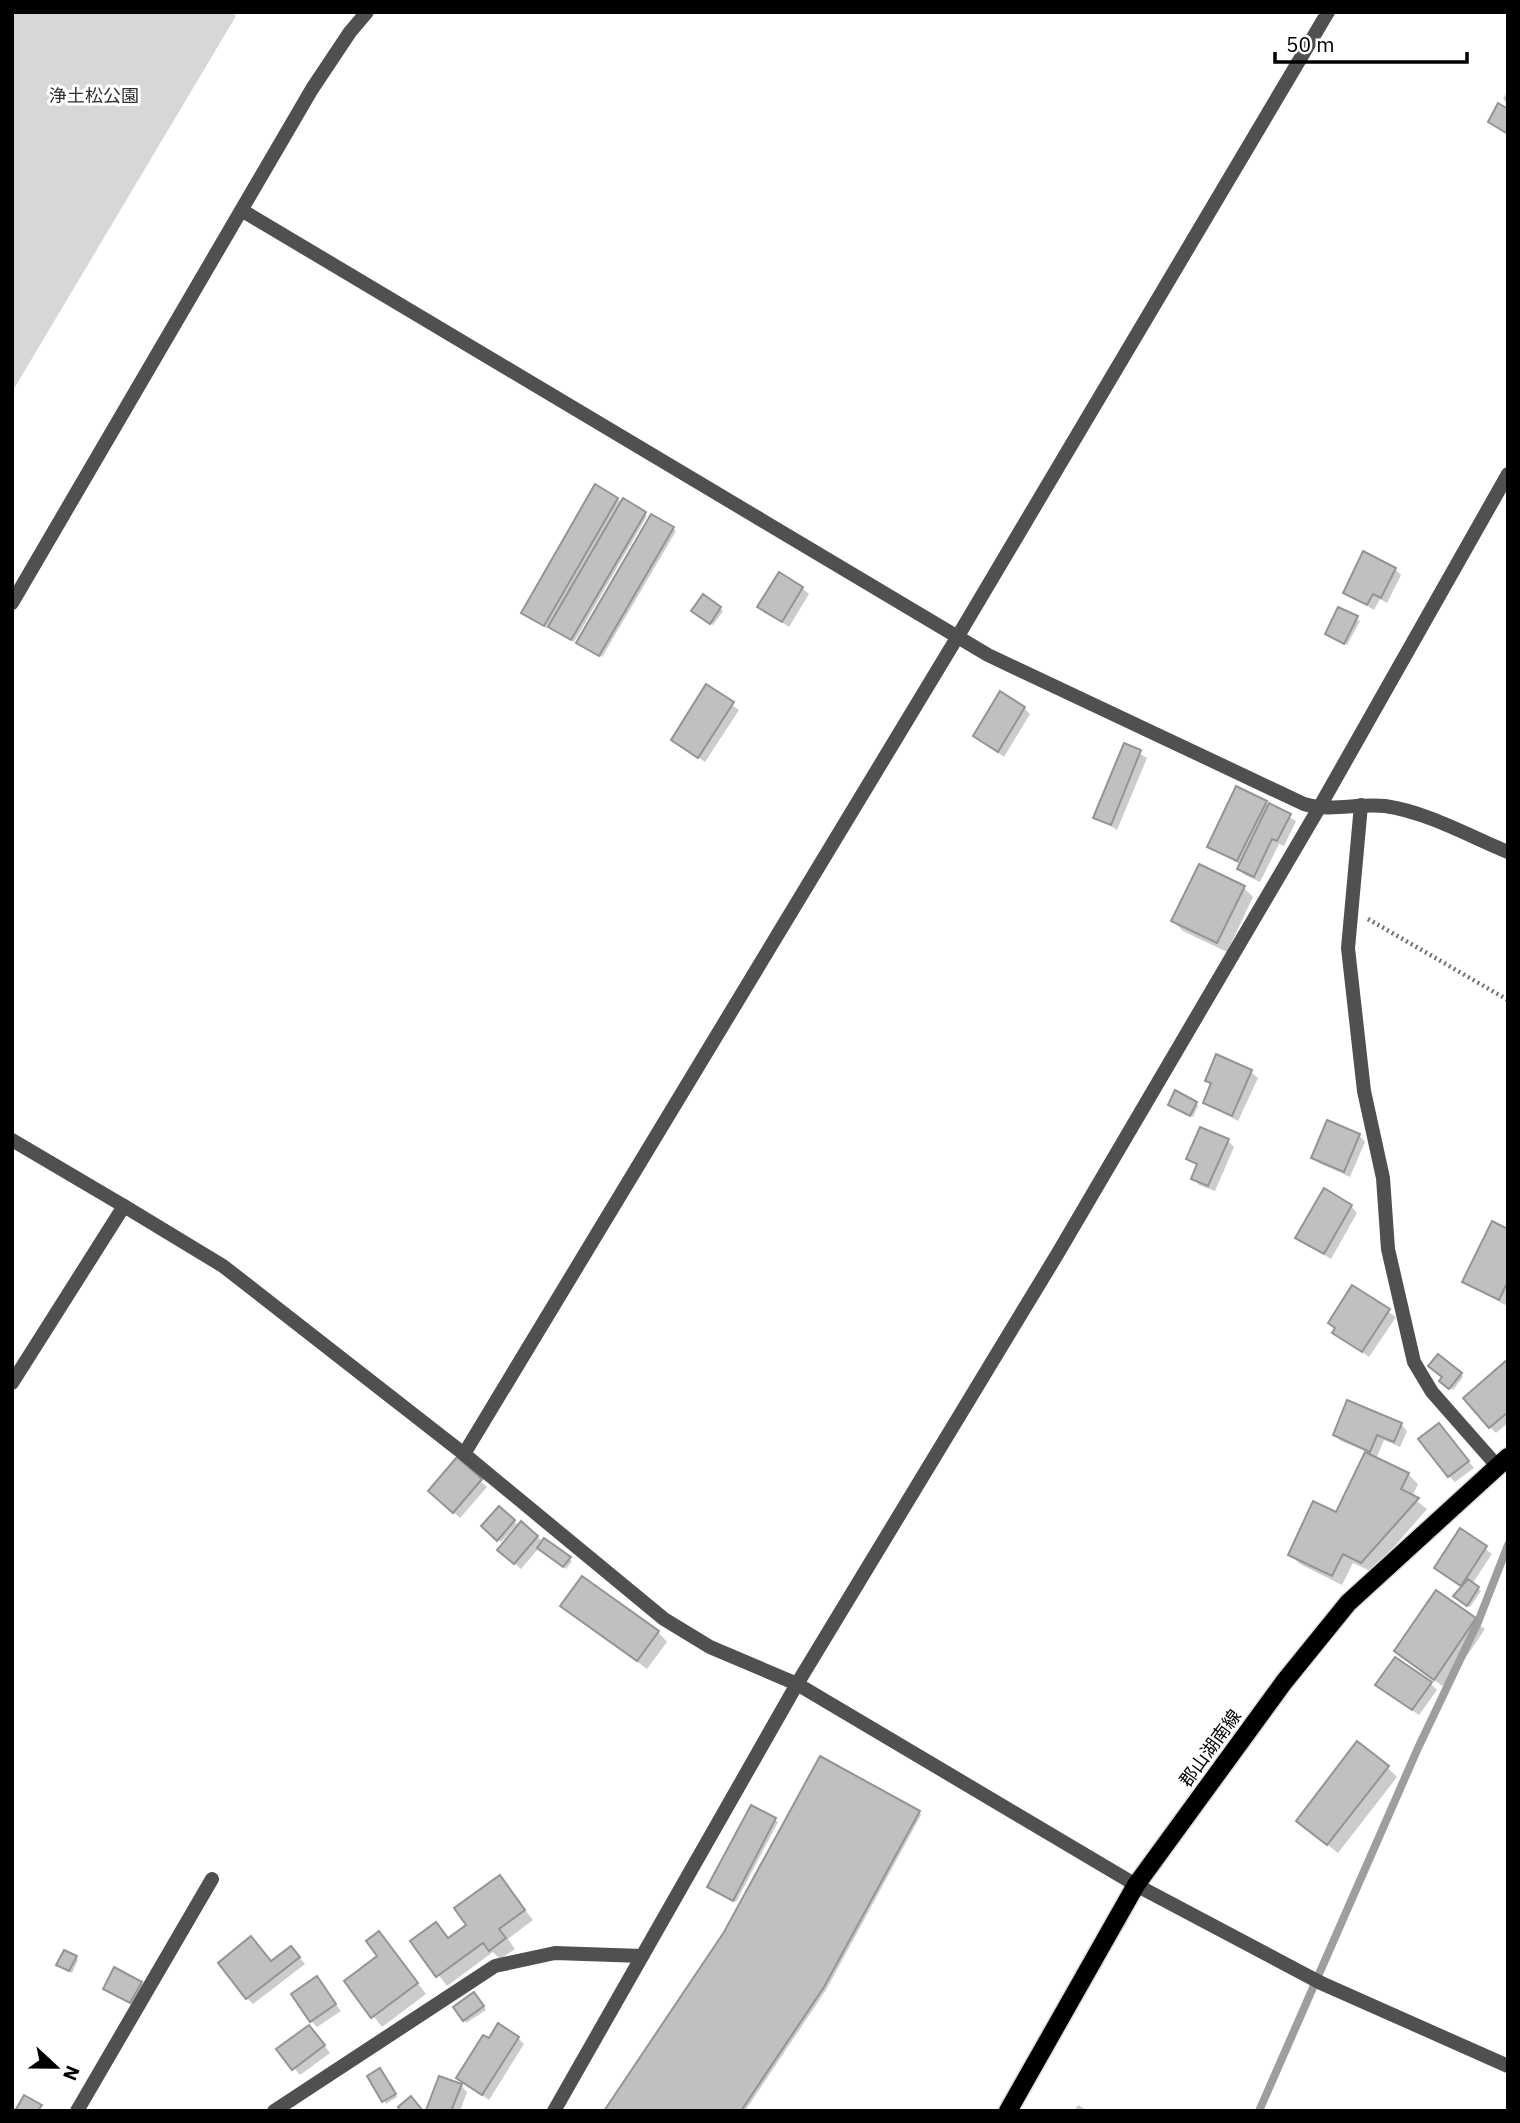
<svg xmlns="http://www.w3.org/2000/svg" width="1520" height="2123" font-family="'IBM Plex Sans','Noto Sans JP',sans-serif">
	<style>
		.green { fill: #d7d7d7 }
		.shadow { fill: #0003 }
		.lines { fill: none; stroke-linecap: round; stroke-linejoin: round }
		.stream { stroke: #9e9e9e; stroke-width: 8 }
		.building { fill: #c0c0c0; stroke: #949494; stroke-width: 2 }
		.primary-casing { stroke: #dbdbdb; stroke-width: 21 }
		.path { stroke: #727272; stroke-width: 4.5; stroke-dasharray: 2 3.5; stroke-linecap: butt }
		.minor { stroke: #505050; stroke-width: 14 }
		.tertiary { stroke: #505050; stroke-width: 14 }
		.primary { stroke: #000; stroke-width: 18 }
		.labels { text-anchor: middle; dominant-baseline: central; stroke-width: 6; stroke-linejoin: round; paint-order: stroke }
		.park-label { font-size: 18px; fill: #2e2e2e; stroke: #fff }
		.street-label { font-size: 18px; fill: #000; stroke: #fff }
	</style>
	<rect width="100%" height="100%" fill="#fff"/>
	<path class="green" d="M12,12H233L236,16L12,392Z"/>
	<g class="shadow">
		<path d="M1508,90V104L1503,99Z"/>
		<path d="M617,499L647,516L574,642L548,625L547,628L525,615Z"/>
		<path d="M673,529L676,531L602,657L581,645Z"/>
		<path d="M1395,569L1401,575L1387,603L1380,599L1374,610L1345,592Z"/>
		<path d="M802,588L809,594L789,627L760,607Z"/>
		<path d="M703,596L723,611L713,625L696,613Z"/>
		<path d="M1339,609L1360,621L1347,645L1329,636Z"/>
		<path d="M707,687L739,710L705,762L673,740Z"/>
		<path d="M1024,708L1030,714L1004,757L975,736Z"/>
		<path d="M1125,745L1147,758L1117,830L1096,817Z"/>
		<path d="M1266,803L1296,821L1284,846L1279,844L1260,882L1245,875L1239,869L1241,865L1209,847Z"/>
		<path d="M1244,888L1253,897L1227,952L1183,931L1173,921Z"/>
		<path d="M1217,1056L1251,1072L1258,1078L1238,1121L1205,1103L1212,1086L1207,1080Z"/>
		<path d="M1196,1103L1198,1106L1193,1117L1172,1107Z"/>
		<path d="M1359,1135L1365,1142L1350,1177L1319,1163L1313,1157Z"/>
		<path d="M1228,1141L1234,1147L1215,1191L1199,1185L1193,1178L1198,1166L1188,1159Z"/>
		<path d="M1351,1206L1357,1213L1331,1259L1298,1238Z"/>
		<path d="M1508,1231V1300L1505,1305L1465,1282Z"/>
		<path d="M1353,1287L1396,1317L1369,1357L1334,1332Z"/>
		<path d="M1508,1361V1423L1496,1433L1490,1427Z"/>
		<path d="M1461,1374L1463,1377L1453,1390L1441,1381L1444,1377Z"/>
		<path d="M1401,1424L1407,1431L1400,1447L1384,1440L1376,1459L1408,1474L1418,1484L1412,1497L1427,1509L1372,1572L1353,1563L1342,1585L1300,1564L1290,1554L1337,1514L1367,1452L1341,1441L1335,1435Z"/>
		<path d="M1445,1431L1474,1468L1455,1482L1449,1476Z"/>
		<path d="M457,1460L487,1487L460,1518L436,1497Z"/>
		<path d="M499,1508L517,1524L501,1542L483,1526Z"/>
		<path d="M1460,1530L1492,1554L1472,1584L1481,1591L1470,1607L1455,1596L1461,1586L1436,1568Z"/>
		<path d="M537,1537L572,1561L566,1569L539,1548L521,1569L506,1556Z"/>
		<path d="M1436,1593L1485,1629L1445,1688L1396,1651Z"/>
		<path d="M563,1606L658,1632L667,1642L647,1669Z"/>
		<path d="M1430,1683L1437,1690L1419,1715L1384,1691Z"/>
		<path d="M1387,1767L1397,1777L1338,1853L1298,1821Z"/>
		<path d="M919,1812L921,1815L826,1990L745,2111H606Z"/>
		<path d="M775,1820L778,1822L736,1902L712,1890Z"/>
		<path d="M499,1877L533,1920L508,1939L515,1949L500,1959L493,1952L447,1986L413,1941L436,1924L450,1939L468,1925Z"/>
		<path d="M379,1933L426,1994L382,2027L346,1981L380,1956Z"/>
		<path d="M297,1954L305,1964L253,2004L247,1998Z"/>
		<path d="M76,1958L78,1960L72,1973L61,1967Z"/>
		<path d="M317,1978L341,2011L317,2027L311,2021Z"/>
		<path d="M141,1983L147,1989L137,2008L105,1989Z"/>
		<path d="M477,1997L486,2010L466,2023L464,2020Z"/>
		<path d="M315,2033L330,2053L300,2075L279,2050Z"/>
		<path d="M518,2038L524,2044L489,2100L458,2078L489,2041Z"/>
		<path d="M383,2073L397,2097L386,2104L370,2076Z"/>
		<path d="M461,2086L467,2092L460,2111L428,2109Z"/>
		<path d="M1078,2105L1088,2111H1074Z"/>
	</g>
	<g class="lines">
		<path class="stream" d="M1259,2111L1418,1748L1478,1622L1508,1545"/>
	</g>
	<g class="building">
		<path d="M1498,103L1508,109V134L1488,122Z"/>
		<path d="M595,484L618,498L544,626L521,613Z"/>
		<path d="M623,498L646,512L571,640L548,627Z"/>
		<path d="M651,514L674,527L599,656L576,643Z"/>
		<path d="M1363,551L1396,568L1381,598L1373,594L1367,605L1343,593Z"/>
		<path d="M779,572L803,587L782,622L757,607Z"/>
		<path d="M703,594L721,607L710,624L691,611Z"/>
		<path d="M1338,607L1358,616L1344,644L1325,634Z"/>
		<path d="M706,684L734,702L698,758L671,740Z"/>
		<path d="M1000,691L1025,707L998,752L973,736Z"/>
		<path d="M1124,743L1141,750L1111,825L1093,818Z"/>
		<path d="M1236,786L1267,801L1237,861L1207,847Z"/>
		<path d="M1269,803L1291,814L1277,841L1272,839L1254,877L1237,869Z"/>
		<path d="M1199,864L1245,886L1217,943L1171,921Z"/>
		<path d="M1216,1054L1252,1070L1232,1116L1203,1103L1211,1083L1205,1081Z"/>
		<path d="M1175,1090L1197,1102L1190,1116L1168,1105Z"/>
		<path d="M1327,1120L1360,1134L1344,1172L1311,1158Z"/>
		<path d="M1200,1127L1229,1139L1208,1186L1191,1179L1197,1164L1186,1159Z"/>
		<path d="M1324,1188L1352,1205L1324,1254L1295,1238Z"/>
		<path d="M1492,1221L1508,1229V1281L1499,1300L1462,1282Z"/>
		<path d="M1352,1285L1390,1309L1362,1352L1332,1333L1335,1328L1328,1323Z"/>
		<path d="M1438,1354L1462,1373L1449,1389L1439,1381L1442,1377L1428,1366Z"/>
		<path d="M1508,1359V1412L1489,1428L1463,1398Z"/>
		<path d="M1347,1400L1402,1423L1394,1442L1377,1435L1370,1452L1333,1435Z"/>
		<path d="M1439,1423L1469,1461L1448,1477L1418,1439Z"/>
		<path d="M1365,1452L1409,1473L1401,1489L1419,1498L1361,1563L1343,1554L1332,1576L1288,1555L1313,1501L1336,1512Z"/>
		<path d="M457,1457L482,1479L453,1513L428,1491Z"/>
		<path d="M499,1506L515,1520L497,1541L481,1526Z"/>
		<path d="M521,1521L538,1536L514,1564L497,1550Z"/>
		<path d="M1460,1528L1487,1546L1461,1586L1434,1568Z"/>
		<path d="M544,1538L571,1557L563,1567L537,1548Z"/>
		<path d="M582,1576L659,1631L637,1661L560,1606Z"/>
		<path d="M1468,1579L1479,1587L1467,1606L1453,1596Z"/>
		<path d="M1436,1590L1476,1618L1434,1680L1394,1651Z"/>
		<path d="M1395,1657L1432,1682L1412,1710L1375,1685Z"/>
		<path d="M1357,1741L1389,1766L1327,1845L1296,1821Z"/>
		<path d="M820,1756L920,1811L824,1987L741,2111H604L724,1932Z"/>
		<path d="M751,1805L776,1818L733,1901L707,1887Z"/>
		<path d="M500,1875L525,1910L499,1929L506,1938L489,1951L483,1943L436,1977L410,1941L436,1922L448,1938L466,1925L454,1908Z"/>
		<path d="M379,1931L418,1983L371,2018L344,1981L377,1956L366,1941Z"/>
		<path d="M251,1936L271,1961L291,1946L300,1957L246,1999L218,1963Z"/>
		<path d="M64,1950L77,1956L69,1971L56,1965Z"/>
		<path d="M114,1967L142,1982L130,2003L103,1989Z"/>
		<path d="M317,1976L336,2004L310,2022L291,1994Z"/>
		<path d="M474,1992L484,2006L463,2021L453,2007Z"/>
		<path d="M498,2023L519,2037L482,2095L456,2078L483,2035L489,2038Z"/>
		<path d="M309,2025L325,2045L292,2070L276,2049Z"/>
		<path d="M380,2068L396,2094L382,2102L367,2076Z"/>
		<path d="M439,2076L462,2084L451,2111L426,2110Z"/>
		<path d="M24,2095L42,2105L38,2111H15Z"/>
		<path d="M411,2096L423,2111H401L398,2107Z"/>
	</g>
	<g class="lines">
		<defs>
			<path id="primary" d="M1008,2111L1136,1885L1284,1682L1348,1603L1508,1457"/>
		</defs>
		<use href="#primary" class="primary-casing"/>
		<path class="path" d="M1368,919L1508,1000"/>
		<g class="minor">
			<path d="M243,211L988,655L1304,804C1330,812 1358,803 1385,806C1427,812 1469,836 1508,852"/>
			<path d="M1361,805L1348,948L1364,1091L1383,1178L1388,1249L1414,1362L1432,1392L1498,1467"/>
			<path d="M12,1383L124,1206L223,1266L464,1454L664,1619L710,1647L797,1684L554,2111"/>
			<path d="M464,1454L958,636L1328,12"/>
			<path d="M77,2111L212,1879"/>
			<path d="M274,2111L495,1966L555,1953L642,1956"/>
		</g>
		<g class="tertiary">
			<path d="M1508,474L1319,808L1058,1253L797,1684L1136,1885L1321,1983L1508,2066"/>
			<path d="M12,603L312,89L350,32L367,12"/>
			<path d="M12,1140L124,1206"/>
		</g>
		<use href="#primary" class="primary"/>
	</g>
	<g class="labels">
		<g class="park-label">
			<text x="94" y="95">浄土松公園</text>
		</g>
		<g class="street-label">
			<text transform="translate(1210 1748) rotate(-54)">郡山湖南線</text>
		</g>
	</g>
	<rect width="1520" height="2123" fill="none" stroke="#000000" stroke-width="28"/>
	<g transform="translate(56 2067) rotate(112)" stroke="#ffffff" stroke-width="5" paint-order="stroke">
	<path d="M0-5L12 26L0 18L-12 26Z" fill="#000000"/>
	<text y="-10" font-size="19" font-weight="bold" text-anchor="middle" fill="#000000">N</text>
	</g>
	<path d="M1275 52v10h192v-10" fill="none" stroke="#000000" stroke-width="3.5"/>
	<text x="1286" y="52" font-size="21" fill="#000000" stroke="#ffffff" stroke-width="5" paint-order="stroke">50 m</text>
</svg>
